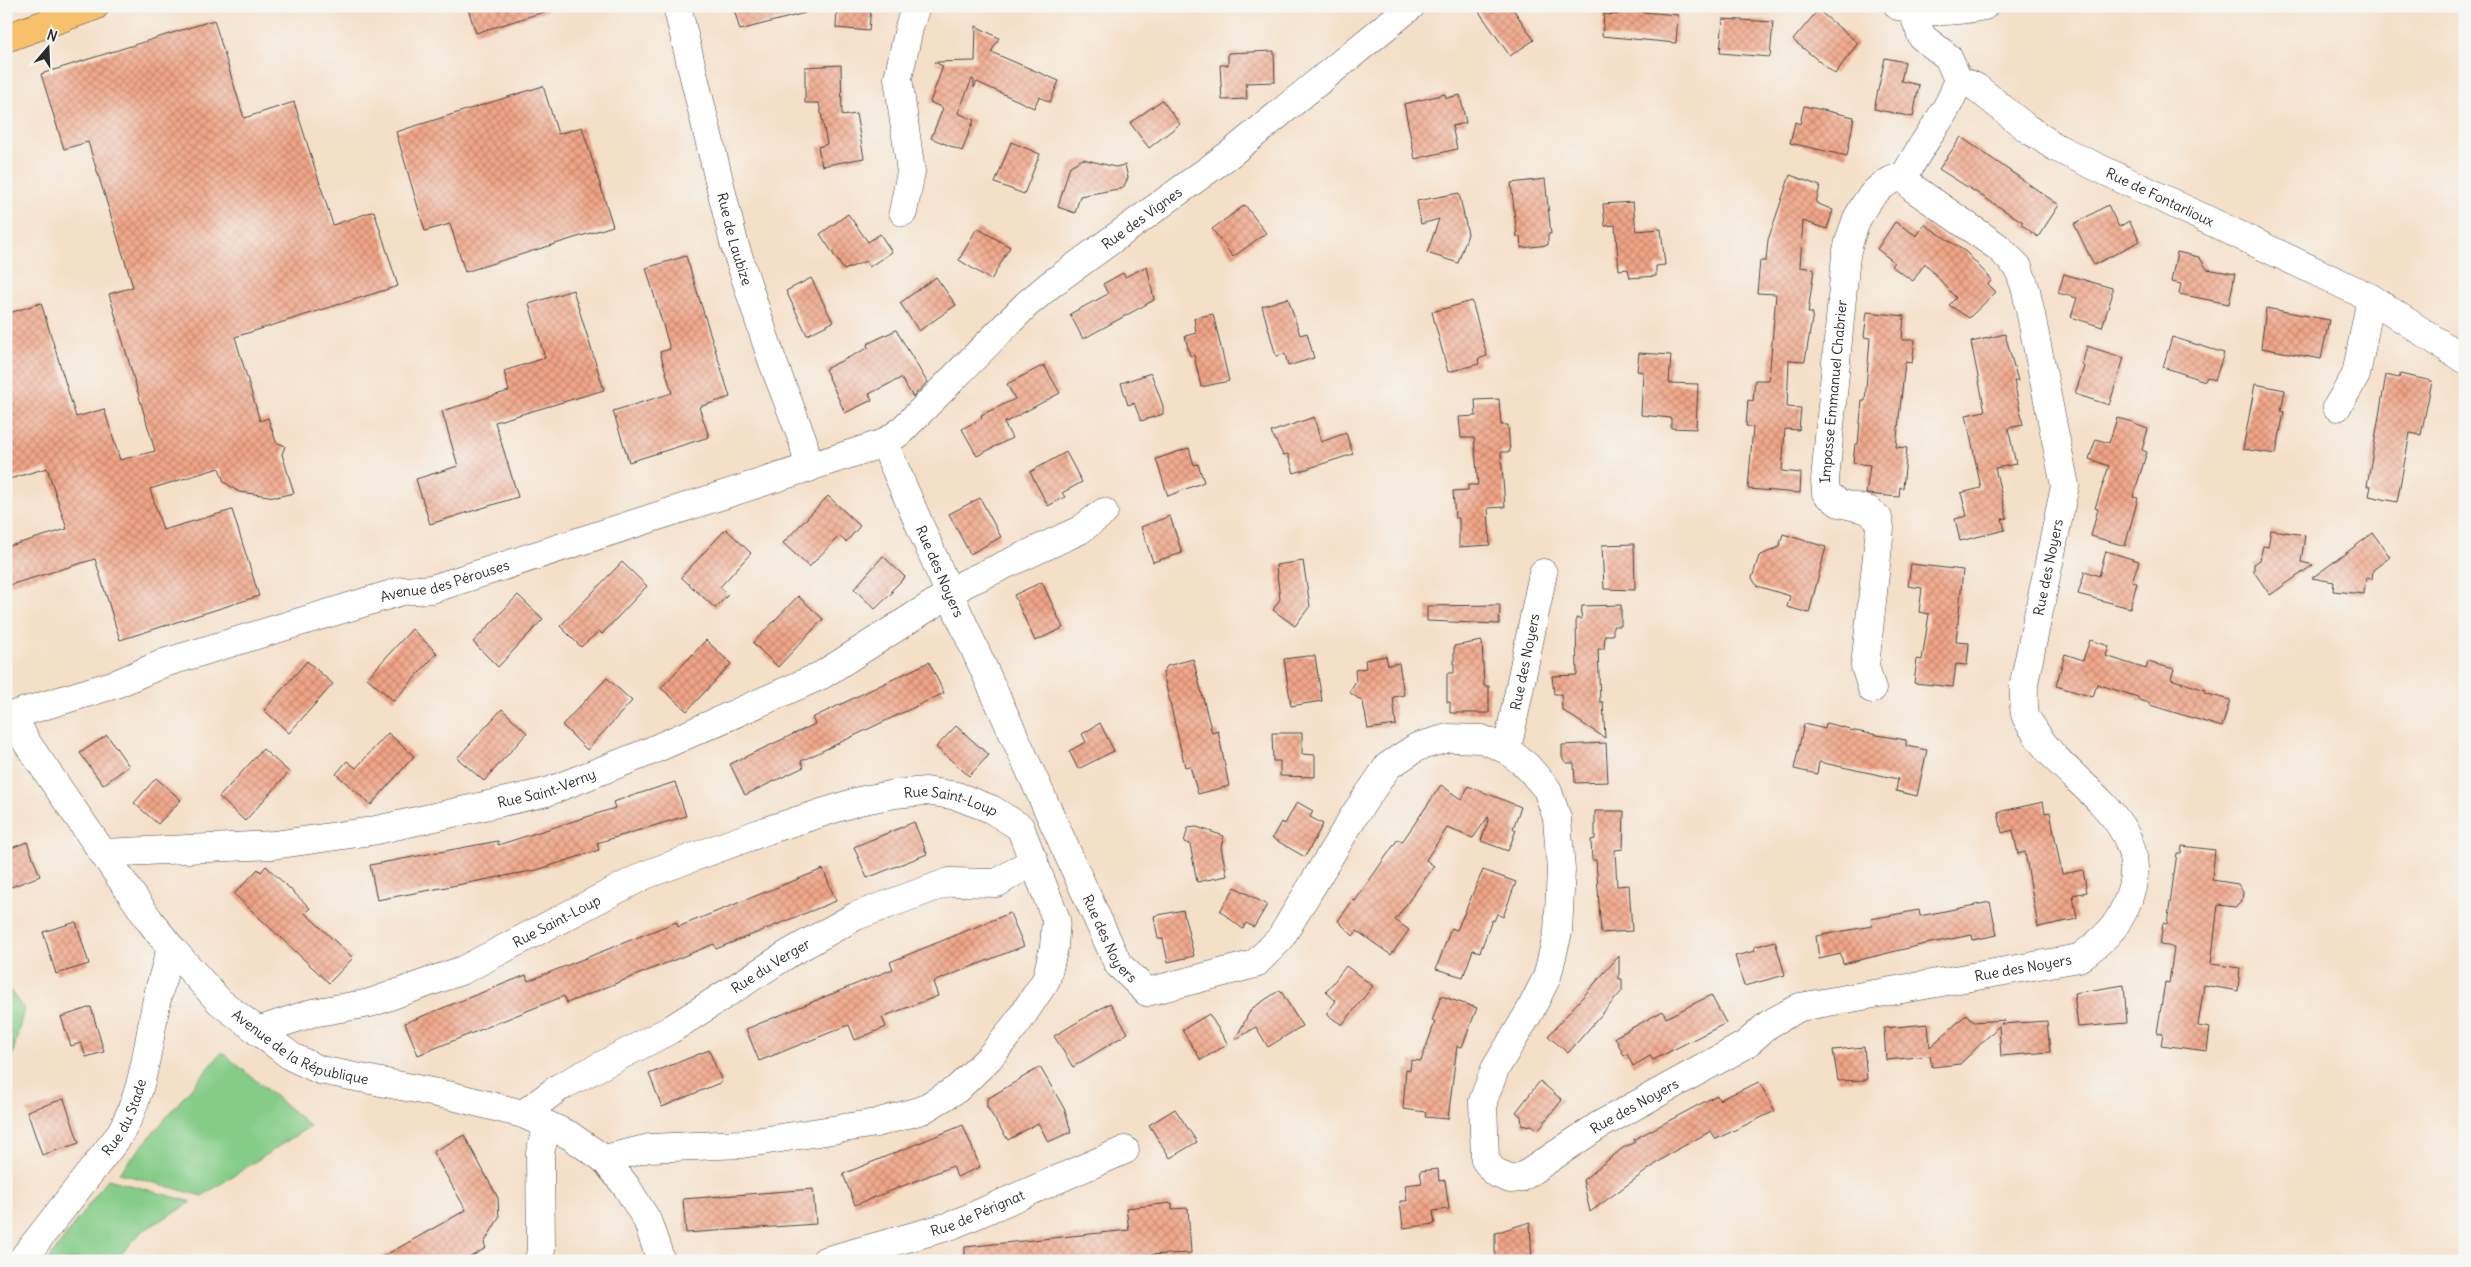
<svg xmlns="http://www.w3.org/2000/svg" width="2471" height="1267" font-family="Delius,sans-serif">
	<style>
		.grass { fill: url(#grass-dots); stroke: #587c59 }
		.garden { fill: #84cc87; stroke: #587c59 }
		.building { fill: url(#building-cross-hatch) }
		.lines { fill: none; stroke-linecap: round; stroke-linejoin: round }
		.minor-casing { stroke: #494642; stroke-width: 29 }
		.major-casing { stroke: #494642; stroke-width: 29 }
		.minor { stroke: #fff; stroke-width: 28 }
		.major { stroke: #f6c16b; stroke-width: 28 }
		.labels { text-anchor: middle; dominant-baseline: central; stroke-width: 4; stroke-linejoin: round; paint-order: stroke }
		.street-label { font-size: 14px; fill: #2b2b2b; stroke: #f6f6f2 }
	</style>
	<defs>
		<pattern id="grass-dots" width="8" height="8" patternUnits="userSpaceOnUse" patternTransform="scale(1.25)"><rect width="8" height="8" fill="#84cc87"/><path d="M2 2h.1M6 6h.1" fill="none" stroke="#72af75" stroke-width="1.8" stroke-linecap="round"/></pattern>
		<pattern id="building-cross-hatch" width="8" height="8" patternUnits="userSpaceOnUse" patternTransform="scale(1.25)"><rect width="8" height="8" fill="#f2a587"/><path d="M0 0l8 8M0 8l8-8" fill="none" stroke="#c4876f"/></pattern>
	</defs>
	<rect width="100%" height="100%" fill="#f6f6f2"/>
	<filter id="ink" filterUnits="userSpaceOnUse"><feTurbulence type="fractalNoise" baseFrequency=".02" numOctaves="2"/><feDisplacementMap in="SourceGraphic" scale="10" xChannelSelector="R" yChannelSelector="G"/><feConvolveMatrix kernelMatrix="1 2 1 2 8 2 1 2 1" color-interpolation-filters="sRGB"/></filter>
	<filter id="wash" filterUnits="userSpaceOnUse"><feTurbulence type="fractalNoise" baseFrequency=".0096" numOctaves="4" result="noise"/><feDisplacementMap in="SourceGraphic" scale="20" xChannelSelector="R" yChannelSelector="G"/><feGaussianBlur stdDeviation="1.12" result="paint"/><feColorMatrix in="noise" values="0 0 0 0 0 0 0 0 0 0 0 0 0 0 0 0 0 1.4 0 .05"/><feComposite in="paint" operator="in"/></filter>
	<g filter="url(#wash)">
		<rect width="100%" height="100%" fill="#f4dfc7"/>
		<path class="grass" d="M6,985L24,1009L12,1057L6,1064Z"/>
		<g class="garden">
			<path d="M222,1052L310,1126L202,1196L119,1173Z"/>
			<path d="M108,1179L192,1202L141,1232L115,1261L48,1260Z"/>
		</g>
		<g id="blocks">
			<g class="building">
				<path d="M467,6H547V11L476,33Z"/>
				<path d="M733,6H804L805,13L740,30Z"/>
				<path d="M837,6H871L869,31L836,28Z"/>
				<path d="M1475,6H1511L1534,40L1510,56Z"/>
				<path d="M1618,6H1643L1642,12L1678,15L1676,43L1602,36L1604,14L1617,15Z"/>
				<path d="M1818,10L1858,43L1835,74L1793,40Z"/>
				<path d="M1723,19L1773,22L1770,57L1720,53Z"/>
				<path d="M214,20L244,118L294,102L333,225L374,211L398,286L235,337L260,421L268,418L276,442L285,446L282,454L294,493L276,497L239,492L224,482L219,468L150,489L163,530L232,510L259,596L120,640L95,559L6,586V547L67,529L47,468L6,480V314L41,303L76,417L104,409L120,460L155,451L109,294L133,287L88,142L64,149L41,74Z"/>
				<path d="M976,26L999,38L991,52L1059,81L1050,102L1039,97L1034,108L977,82L974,88V80L972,79L958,113L974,120L962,151L931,138L943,108L930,102L943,66L934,62L975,61Z"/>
				<path d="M1274,51L1275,82L1246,83L1247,99L1222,100L1220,65H1228V53Z"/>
				<path d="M1885,58L1905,62L1901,81L1919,85L1913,117L1874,109Z"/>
				<path d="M841,65L842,116L856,114L864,158L822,166L818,147L827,144L819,103H805V67Z"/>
				<path d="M543,86L558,134L582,127L613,226L465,272L450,224L425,231L396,132Z"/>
				<path d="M1445,94L1446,98L1460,95L1466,123L1452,126L1457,149L1415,159L1404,104Z"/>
				<path d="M1162,100L1180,124L1149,148L1130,123Z"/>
				<path d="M1804,106L1854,117L1847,156L1790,143L1795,122L1800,124Z"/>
				<path d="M1961,137L2059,205L2038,237L2021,224L2023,222L1939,169Z"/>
				<path d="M1011,142L1040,154L1024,194L995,183Z"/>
				<path d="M1083,159L1115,167L1125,165L1128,178L1123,188L1080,196L1075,213L1058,207L1070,166Z"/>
				<path d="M1790,175L1820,186L1816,203L1833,210L1827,229L1803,221L1800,267L1814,269L1808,313H1813L1805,361L1789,360L1787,407L1801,408L1799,430L1785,429L1782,471L1801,473L1800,493L1748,489L1753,427L1746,426L1748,400L1753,401L1755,380H1769L1776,294L1757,293L1760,261H1766L1768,240Z"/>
				<path d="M1545,179L1551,234H1548V245L1521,248L1520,236L1517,237L1511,183Z"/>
				<path d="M1459,193L1468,234L1458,263L1427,253L1439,219L1421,224L1417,201Z"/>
				<path d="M1633,202L1636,231L1661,229L1665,265L1656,266V276L1630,278L1628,269L1619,270L1615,225L1605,226L1603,204Z"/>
				<path d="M1245,205L1266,233L1233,257L1212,229Z"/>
				<path d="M2108,205L2119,227L2129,221L2140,241L2094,265L2074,224Z"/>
				<path d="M848,214L868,242L880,234L892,252L869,267L866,261L844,270L820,234Z"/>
				<path d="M1895,222L1917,236L1924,224L1966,252L1992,280L1988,284L1996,292L1969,318L1949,305L1956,298L1925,263L1913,281L1891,266L1894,262L1877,249Z"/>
				<path d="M977,228L1010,247L991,280L959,260Z"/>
				<path d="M2177,252L2199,257L2207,269L2235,274L2229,304L2179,294L2181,284L2171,282Z"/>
				<path d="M686,256L730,397L699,407L709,437L629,462L613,411L672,393L660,352L670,349L646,268Z"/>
				<path d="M1147,266L1154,300L1083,339L1070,314L1108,294L1103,284L1123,273L1125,277Z"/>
				<path d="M2064,274L2112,288V296L2102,327L2071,317L2077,298L2058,293Z"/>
				<path d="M936,277L956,305L919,331L900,303Z"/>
				<path d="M811,278L833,322L807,335L786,291Z"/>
				<path d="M573,290L604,390L495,422L518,497L430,524L416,479L458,466L442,411L509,391L504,371L545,358L529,304Z"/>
				<path d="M1288,298L1300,335L1307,333L1314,358L1288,366L1285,354L1276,356L1262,306Z"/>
				<path d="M1472,301L1487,356L1478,359L1479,364L1448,372L1432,312Z"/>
				<path d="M2266,308L2329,320L2321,359L2261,348Z"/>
				<path d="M1867,312L1904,316L1902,340H1915L1912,363L1905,362L1896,447L1907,448L1903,488L1900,487L1899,497L1866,494L1870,465L1853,463L1855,444H1858L1862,401H1865L1870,338L1864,337Z"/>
				<path d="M1213,314L1229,381L1201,387L1194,355L1190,356L1185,336L1196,333L1194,318Z"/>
				<path d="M896,330L927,382L913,397L901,378L869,394L872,400L845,413L825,369L868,348L867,344Z"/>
				<path d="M2005,334L2018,381H2014L2023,425L2008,428L2016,464L1995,468L2007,518L2002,519L2005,530L1960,541L1955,519L1967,516L1961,493L1981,488L1966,415L1985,411L1971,342Z"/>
				<path d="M2172,337L2224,353L2215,380L2207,377L2205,381L2163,367Z"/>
				<path d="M2087,346L2124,358L2109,405L2075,394L2084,367L2082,365Z"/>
				<path d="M1639,353L1671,355L1669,383L1698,384L1696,429L1671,428V418L1641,415L1643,372L1637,371Z"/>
				<path d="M1044,365L1060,393L1004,423L1012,438L977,456L962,429L982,418L981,415L1015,399L1007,384Z"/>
				<path d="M1151,373L1163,406V414L1141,421L1134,403L1128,405L1121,383Z"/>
				<path d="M2400,374L2432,381L2421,435L2410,433L2397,502L2369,496L2371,486H2367L2386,375L2399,378Z"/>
				<path d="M2255,384L2285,390L2281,411L2284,412L2276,454L2243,449Z"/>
				<path d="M1499,399L1501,425H1508L1510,452H1501L1505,507L1488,508L1490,545L1459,547V518H1455L1453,491L1468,490V485H1478L1474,438H1461L1459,417L1476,416L1475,400Z"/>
				<path d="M1314,417L1321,442L1346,433L1353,454L1294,473L1288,454L1283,455L1271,432Z"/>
				<path d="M2117,418L2133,422L2134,424L2148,429L2142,450L2147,452L2133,497L2138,498L2125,546L2091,536L2098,509L2095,508L2109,466L2089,459L2096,439L2109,443Z"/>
				<path d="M1189,448L1194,465L1198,464L1204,482L1168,496L1156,459Z"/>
				<path d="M1066,452L1082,482L1062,493L1065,497L1048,506L1030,472Z"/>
				<path d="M828,496L860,526L846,542L839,536L809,567L783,543Z"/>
				<path d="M980,498L1001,537L970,554L949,514Z"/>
				<path d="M1170,516L1182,553L1153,562L1141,527Z"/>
				<path d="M726,529L751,553L720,587L728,595L715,608L681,577Z"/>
				<path d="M2271,530L2305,535L2301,562L2313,565L2270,595L2254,572V564L2260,560L2263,546L2268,547Z"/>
				<path d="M2373,533L2390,557L2373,570L2372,579L2366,578L2364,594L2333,591L2334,582L2312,578Z"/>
				<path d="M1783,534L1826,547L1809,613L1787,607L1790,596L1757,586L1752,578L1759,556L1779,547Z"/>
				<path d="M1634,544L1635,590L1604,589L1602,545Z"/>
				<path d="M2106,551L2139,561L2132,581L2137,583L2130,608L2078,594L2085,571L2099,576Z"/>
				<path d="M883,556L905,577L891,591L893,592L875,609L854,589Z"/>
				<path d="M1303,561L1310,606L1295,626L1273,610L1280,599L1276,565Z"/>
				<path d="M622,562L647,586L602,634L599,631L581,647L560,626Z"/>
				<path d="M1911,564L1963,570L1956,642L1969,643L1967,665L1956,664L1953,687L1914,683L1917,659L1922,660L1929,614L1919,612L1922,588L1908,586Z"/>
				<path d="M1042,582L1063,628L1035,641L1014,595Z"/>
				<path d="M518,595L543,619L498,667L473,642Z"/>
				<path d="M798,596L823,619L778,667L753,643Z"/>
				<path d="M1500,605L1499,624L1427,621V606Z"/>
				<path d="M1621,605V626H1613V635H1605L1604,649H1598L1600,702H1603L1605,738L1562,710L1561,694H1554L1552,676L1577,675L1576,618L1581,619L1582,606Z"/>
				<path d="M412,629L437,653L394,701L367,678Z"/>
				<path d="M706,640L731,664L687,711L661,688Z"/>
				<path d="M2090,640L2109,646L2106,656L2146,669L2148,662L2174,669L2171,679L2205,690L2204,693L2230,700L2222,727L2150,705V703L2138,700V697L2097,684L2093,697L2056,686L2065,654L2083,660Z"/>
				<path d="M1482,641L1484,686H1489V713H1450V702H1447V673H1454V646Z"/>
				<path d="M1307,656H1315L1322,701L1291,706L1284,659Z"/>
				<path d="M1386,656L1388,665L1399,663L1404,695L1393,697L1396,725L1368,729L1363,702L1349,692L1356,681L1355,670L1366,668L1365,660Z"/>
				<path d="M1193,659L1212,733L1218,731L1229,786L1198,794L1190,766L1185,767L1163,673L1167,666Z"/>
				<path d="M307,661L333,684L289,733L264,710Z"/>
				<path d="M929,662L944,693L801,761L804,767L745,795L730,764L815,724L812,718Z"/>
				<path d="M607,678L632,701L587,750L562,725Z"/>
				<path d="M502,709L527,733L484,781L457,758Z"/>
				<path d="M1100,723L1114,751L1078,769L1069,751L1086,742L1082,734Z"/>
				<path d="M1826,723L1850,729L1849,730L1906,740V746L1927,750L1917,796L1896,791L1898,779L1819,762L1817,774L1794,769L1804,724L1825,729Z"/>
				<path d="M956,726L989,755L969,776L936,747Z"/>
				<path d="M388,733L414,756L371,805L336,774L347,761L356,768Z"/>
				<path d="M1272,733H1302V754L1315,755V777L1280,776V761H1273Z"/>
				<path d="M107,735L129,766L103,785L80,753Z"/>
				<path d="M1606,743L1608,782L1575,783L1574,763H1566L1562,757V745Z"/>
				<path d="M263,749L289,772L245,821L219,797Z"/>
				<path d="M156,778L181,800L158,824L134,803Z"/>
				<path d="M675,782L686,816L597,843L599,850L537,870L377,900L370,865L498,841V845L615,808L613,802Z"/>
				<path d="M1441,785L1462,800L1468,786L1521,807L1513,828L1516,830L1508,851L1481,841L1489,818L1488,817L1473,838L1447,828L1426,860L1434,866L1395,920L1409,930L1391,955L1357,931L1353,936L1338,921L1353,900L1355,901L1398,839L1402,842Z"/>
				<path d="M1297,802L1313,811L1310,817L1323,824L1305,857L1272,838L1281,822L1285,824Z"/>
				<path d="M2043,802L2045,813L2050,812L2062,874L2083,870L2087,892L2073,895L2077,919L2038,927L2025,852L2018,854L2013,830L2002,833L1998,812Z"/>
				<path d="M1595,811H1624L1623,849L1615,850L1617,886L1629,885L1632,931L1601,933L1596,860H1592L1591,840L1595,839Z"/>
				<path d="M914,822L927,854L867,878L854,847Z"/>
				<path d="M1197,827L1224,836L1221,847L1227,876L1197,882L1190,844L1184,842L1188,828Z"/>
				<path d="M27,842L40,876L11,887L6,872V850Z"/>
				<path d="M2182,846L2215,850L2212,880L2238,884L2243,892L2242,900L2235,907L2218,905L2211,964L2240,968L2238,991L2204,985L2198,1026L2210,1028L2207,1051L2161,1045L2163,1034L2157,1033L2165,982L2169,983L2174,947L2160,945L2163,923L2167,924L2177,853H2181Z"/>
				<path d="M266,866L310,908L305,913L353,958L329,983L234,894L258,869L261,872Z"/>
				<path d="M823,869L836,901L716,949L714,944L567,1003L564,996L418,1055L405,1023L526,975L528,981L676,922L678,927Z"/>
				<path d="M1483,870L1516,882L1503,917L1497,914L1494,921L1492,920L1480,952L1473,950L1463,977L1436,969L1451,928L1457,930Z"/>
				<path d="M1235,887L1267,905L1254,927L1246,923L1243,929L1220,911Z"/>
				<path d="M1990,902L1997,935L1973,940L1972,935L1925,944L1843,964L1841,954L1819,959L1816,936L1872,926L1871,919L1919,910L1920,916Z"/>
				<path d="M1183,910L1194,956L1168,962L1163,939H1158L1154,916Z"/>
				<path d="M1010,913L1024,946L933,982L938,996L882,1017L886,1027L855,1040L849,1025L759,1061L746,1029L893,969L890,962Z"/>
				<path d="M76,922L89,964L56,974L43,932Z"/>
				<path d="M1775,941L1785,975L1744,986L1735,956L1755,951L1754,947Z"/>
				<path d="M1619,956V979H1622V991L1568,1053L1548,1036Z"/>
				<path d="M1346,966L1373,986L1342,1025L1326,1014L1336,1001L1326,992Z"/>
				<path d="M2124,985L2127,1023L2078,1027L2074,993Z"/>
				<path d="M1280,990L1302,1026L1268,1047L1256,1027L1235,1040L1251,1009Z"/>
				<path d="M1711,995L1726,1023L1653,1060L1650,1056L1633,1066L1627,1054L1624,1056L1615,1037L1663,1011L1666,1018Z"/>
				<path d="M1441,996L1477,1008L1462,1047L1457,1046L1448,1119L1425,1117L1426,1112L1403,1109L1406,1069L1410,1070L1411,1060L1421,1061L1435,1022L1432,1021Z"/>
				<path d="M1110,1003L1128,1033L1073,1067L1054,1036Z"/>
				<path d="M91,1007L104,1052L86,1057L81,1043L71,1046L61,1017Z"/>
				<path d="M1209,1014L1228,1044L1201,1060L1182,1030Z"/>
				<path d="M1967,1014L1974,1022L2005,1020L2001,1024L2047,1021L2050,1052L2001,1056L1999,1026L1960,1064L1932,1067L1930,1056L1886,1060L1884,1028L1928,1024L1930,1047Z"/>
				<path d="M1864,1047L1867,1080L1838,1081L1833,1050Z"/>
				<path d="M709,1050L722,1082L662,1107L649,1074Z"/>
				<path d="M1040,1067L1065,1110L1071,1132L1048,1142L1039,1124H1036L1008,1140L987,1107V1099Z"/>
				<path d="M1540,1081L1562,1100L1538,1130L1532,1125L1522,1126L1521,1116L1516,1112Z"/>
				<path d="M1759,1082L1775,1111L1716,1139L1711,1131L1671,1153L1590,1212L1583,1180L1623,1148L1635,1142L1633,1140L1717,1095L1719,1100Z"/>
				<path d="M64,1099L79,1143L42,1155L27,1111Z"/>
				<path d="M1175,1109L1197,1142L1170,1158L1149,1125Z"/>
				<path d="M963,1125L980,1167L957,1177L953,1166L855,1205L843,1174Z"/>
				<path d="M464,1135L498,1198L499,1218L484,1243L486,1248L463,1261H375L466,1210L433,1152Z"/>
				<path d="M1438,1169L1439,1181L1445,1180L1449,1209L1433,1211L1435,1224L1403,1228L1400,1201H1407L1405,1185L1422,1183L1420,1171Z"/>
				<path d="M813,1189L816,1224L686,1233L683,1199Z"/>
				<path d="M1172,1203V1209L1188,1208L1191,1253L1148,1255L1105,1259V1261H965V1247L1129,1230L1126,1208Z"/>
				<path d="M1530,1222L1532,1261H1495V1233Z"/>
			</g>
		</g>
	</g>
	<g filter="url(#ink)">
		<use href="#blocks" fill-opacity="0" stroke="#494642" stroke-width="1"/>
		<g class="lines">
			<defs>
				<g id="minor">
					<path id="s1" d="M677,6L734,243L772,360L803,441L809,468"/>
					<path d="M1898,6C1926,14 1955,12 1984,6"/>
					<path d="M1912,10L1922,37L1948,57L1958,80"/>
					<path id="s2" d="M1958,80L1976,87L2028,129L2057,148L2371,298L2465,360"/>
					<path d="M903,212L911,172L898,78L910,24L916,6"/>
					<path d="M2337,407L2356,375L2371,298"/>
					<path id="s3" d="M884,443L950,595L1118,964L1147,992L1255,964L1280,939L1355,814L1388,766L1417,747L1448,738L1482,739L1507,750L1527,766L1547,789L1557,818L1561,870L1558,932L1547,977L1530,1011L1495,1069L1483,1101L1485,1160L1495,1173L1510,1179L1521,1178L1598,1126L1745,1045L1769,1024L1800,1007L2079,958C2108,937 2123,922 2132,887C2149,816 2064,783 2034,730C2031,725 2026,719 2025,714C2023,705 2024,693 2024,683L2065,486L2026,290L2018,267L1998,247L1913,188L1905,176C1921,141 1948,116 1958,80"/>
					<path id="s4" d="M1872,689L1865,666L1880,528L1878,518L1868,510L1839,503L1826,493L1825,480L1846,255C1853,222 1868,183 1905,176"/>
					<path id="s5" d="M13,716L27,743L150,921L171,948L220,1002L292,1057L320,1070L452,1096L523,1114L569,1135L604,1159L626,1186L647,1220L661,1261"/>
					<path id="s6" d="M6,717L116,684L164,663L402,591L432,589L884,443L900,432L1027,304L1051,284L1230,154L1411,6"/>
					<path id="s7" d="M1507,750L1543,573"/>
					<path id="s8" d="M103,853L274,845L372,831L547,792L646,753L822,675L966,583L1080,530L1104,512"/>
					<path id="s9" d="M257,1031L312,1013L370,1003L463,970L645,875L768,830L859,801L895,794L926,791L957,796L991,809L1020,827L1056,919L1054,947L1046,980L1018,1022L989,1058L957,1089L922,1110L876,1123L742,1144L649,1148L604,1159"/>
					<path id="s10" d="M523,1114L560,1087L670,1030L788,954L856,916L949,882L997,883L1034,860"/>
					<path id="s11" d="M21,1261L118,1137C143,1097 147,1050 156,1004C160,985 166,966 171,948"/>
					<path d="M539,1261L541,1249L540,1153L547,1125"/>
					<path id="s12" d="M825,1261L950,1226L1125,1150"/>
				</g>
				<path id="major" d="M6,38L95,6"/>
			</defs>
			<use href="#minor" class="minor-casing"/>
			<use href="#major" class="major-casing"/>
			<use href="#minor" class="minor"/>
			<use href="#major" class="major"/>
		</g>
	</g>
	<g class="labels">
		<g class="street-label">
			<text stroke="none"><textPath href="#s2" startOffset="235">Rue de Fontarlioux</textPath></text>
			<text stroke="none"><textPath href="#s6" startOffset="1264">Rue des Vignes</textPath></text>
			<text stroke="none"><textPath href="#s1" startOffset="240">Rue de Laubize</textPath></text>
			<text stroke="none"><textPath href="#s4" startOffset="334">Impasse Emmanuel Chabrier</textPath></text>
			<text stroke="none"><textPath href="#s3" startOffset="2644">Rue des Noyers</textPath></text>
			<text stroke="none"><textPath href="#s3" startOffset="140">Rue des Noyers</textPath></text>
			<text stroke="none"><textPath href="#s6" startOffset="460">Avenue des Pérouses</textPath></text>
			<text stroke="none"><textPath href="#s7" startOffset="90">Rue des Noyers</textPath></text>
			<text stroke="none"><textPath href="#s8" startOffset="450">Rue Saint-Verny</textPath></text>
			<text stroke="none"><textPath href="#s9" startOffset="741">Rue Saint-Loup</textPath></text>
			<text stroke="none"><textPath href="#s9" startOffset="321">Rue Saint-Loup</textPath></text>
			<text stroke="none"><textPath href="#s3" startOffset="545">Rue des Noyers</textPath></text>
			<text stroke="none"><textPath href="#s10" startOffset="289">Rue du Verger</textPath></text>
			<text stroke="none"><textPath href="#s3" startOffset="2135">Rue des Noyers</textPath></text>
			<text stroke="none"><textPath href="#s5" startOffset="448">Avenue de la République</textPath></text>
			<text stroke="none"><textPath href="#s3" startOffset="1715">Rue des Noyers</textPath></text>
			<text stroke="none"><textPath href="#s11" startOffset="178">Rue du Stade</textPath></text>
			<text stroke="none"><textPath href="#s12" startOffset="160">Rue de Pérignat</textPath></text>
		</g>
	</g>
	<rect width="2471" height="1267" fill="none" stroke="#f6f6f2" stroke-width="25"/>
	<g transform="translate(48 48) rotate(19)" stroke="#f6f6f2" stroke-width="4" paint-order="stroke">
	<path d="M0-4L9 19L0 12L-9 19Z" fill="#2b2b2b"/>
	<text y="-8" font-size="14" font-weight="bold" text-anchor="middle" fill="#2b2b2b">N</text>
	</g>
</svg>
